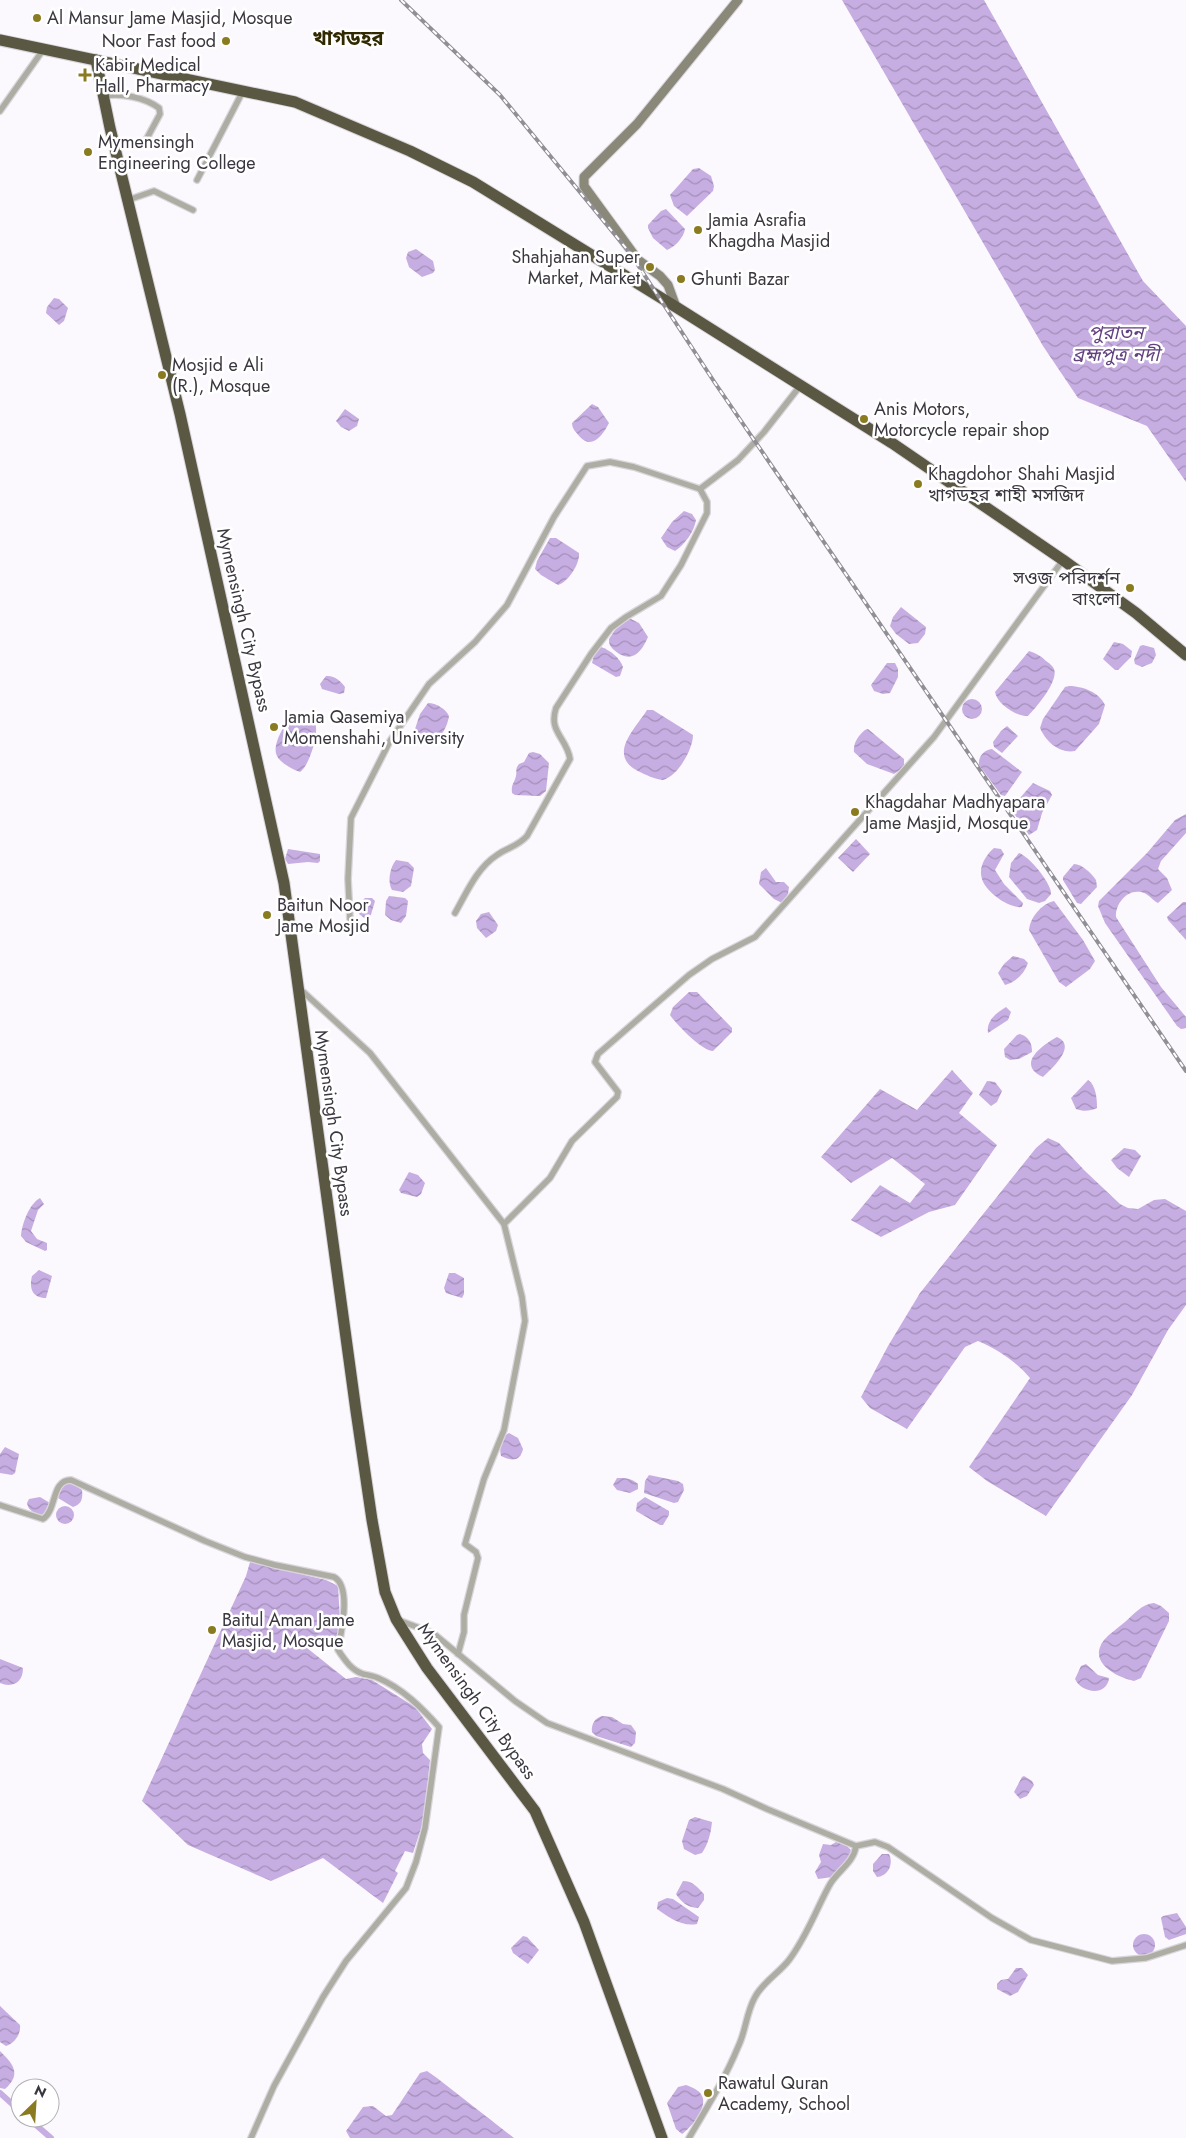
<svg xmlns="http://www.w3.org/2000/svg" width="1186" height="2138" font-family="Jost,'Noto Sans Bengali',sans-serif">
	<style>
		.water { fill: url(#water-waves) }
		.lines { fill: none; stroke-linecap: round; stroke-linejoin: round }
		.canal { stroke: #c7aee2; stroke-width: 6 }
		.street-casing { stroke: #d8d6db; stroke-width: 8 }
		.secondary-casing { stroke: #d8d6db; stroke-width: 11 }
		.highway-casing { stroke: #d8d6db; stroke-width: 13 }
		.street { stroke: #aeada3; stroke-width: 5.5 }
		.secondary { stroke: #8a8879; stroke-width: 9 }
		.highway { stroke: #5a5743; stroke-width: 11 }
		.rail-casing { stroke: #918e95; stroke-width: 4 }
		.rail { stroke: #fff; stroke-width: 2; stroke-dasharray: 5.5; stroke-linecap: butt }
		.poi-dot { fill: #8a7b21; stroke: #fff; stroke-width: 2 }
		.labels { text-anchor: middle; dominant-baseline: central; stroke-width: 5; stroke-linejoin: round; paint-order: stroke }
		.poi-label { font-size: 18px; fill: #3b3740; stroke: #fff; text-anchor: start }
		.street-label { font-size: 18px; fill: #3b3740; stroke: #fff }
		.water-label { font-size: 19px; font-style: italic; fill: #624181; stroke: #fff }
		.quarter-label { font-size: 20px; font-weight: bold; fill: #312900; stroke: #fff }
	</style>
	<defs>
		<pattern id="water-waves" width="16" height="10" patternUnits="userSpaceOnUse" patternTransform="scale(1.25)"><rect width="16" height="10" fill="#c7aee2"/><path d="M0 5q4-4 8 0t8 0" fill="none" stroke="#a38eb9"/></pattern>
	</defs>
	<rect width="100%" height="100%" fill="#fbf9fd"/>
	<g class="water">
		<path d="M842,0H984L1143,281L1186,326V482L1147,426L1078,398L1043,346Z"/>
		<path d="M699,168L711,176L714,186L713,191L687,216L674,206L670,195L693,169Z"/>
		<path d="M666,209L685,229C684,237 675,247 667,250L653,238L648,228V225L661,211Z"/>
		<path d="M416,249L433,261L435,270L433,273L422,277L409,267L406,258L408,252Z"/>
		<path d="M54,298L59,299L68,308L64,321L59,325L46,313L47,307Z"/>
		<path d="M592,404L598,407L609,423C603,435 592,450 580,437C576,432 572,429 572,423Z"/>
		<path d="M345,409L359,419L357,426L349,431L341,427L336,421Z"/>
		<path d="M684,511L692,514L696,520C694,532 685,544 675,551L667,547L661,538L672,522Z"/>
		<path d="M550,538H556L579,553C580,564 568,582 558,585L541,575L535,569L537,561Z"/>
		<path d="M901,607L926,627L925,634L918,643L909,644L896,634L890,626L893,617Z"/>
		<path d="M629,618L639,623L648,637C641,654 630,664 614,650C610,646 609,645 609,639L615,630Z"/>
		<path d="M1114,642L1123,644L1132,651L1131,657L1118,670H1115L1103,659Z"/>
		<path d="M1143,645L1154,648L1156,655L1152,663L1142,667L1135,664L1134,660L1140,646Z"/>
		<path d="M601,647C610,650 620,658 623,667L620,676L616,677L592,663L594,655Z"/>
		<path d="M1029,651C1036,653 1041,656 1046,661C1049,663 1053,666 1054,669C1059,681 1036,708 1028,716C1017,717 997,704 995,692Z"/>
		<path d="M887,663H895L898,669V677L890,693L883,694L874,691L871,685Z"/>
		<path d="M326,676C334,675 341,681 345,687L344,693L339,694L322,689L320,684Z"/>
		<path d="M1069,686C1082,686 1099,692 1105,705L1099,724L1075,751C1060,754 1046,742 1040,728L1043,719L1065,687Z"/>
		<circle cx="972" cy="709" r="10"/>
		<path d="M428,703C436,703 446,709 449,716C446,734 433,750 413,741L412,738L420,714Z"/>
		<path d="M647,710H653L693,735C693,749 678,776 663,780C654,779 646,775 638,771C607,755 635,729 647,710Z"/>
		<path d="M296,714C302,715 310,716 314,721C321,729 309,767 300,772C294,770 280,763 277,756C271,745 286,720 296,714Z"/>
		<path d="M1007,726L1018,736L1002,753L994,747L993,742L1001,731Z"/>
		<path d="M868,729L904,759V767L894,774L867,764L854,752C853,743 858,736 865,730Z"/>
		<path d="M992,749L1022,772L1005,796L1001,795L979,765C978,756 984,750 992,749Z"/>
		<path d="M533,752L540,754L549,763L546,791L540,796L515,795L512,793C511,784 514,784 516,776C517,771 515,769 519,764L524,762L529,753Z"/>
		<path d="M1033,783L1050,791L1052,795L1042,813L1037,830L1029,835L1013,812L1012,807Z"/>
		<path d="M1186,814V833L1161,861L1158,869L1167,878L1172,890L1158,903C1152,900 1148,893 1141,892C1126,889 1115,905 1116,917L1161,987L1186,1017V1028L1181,1029L1177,1026L1105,923L1098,906L1099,901L1147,853L1175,820Z"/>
		<path d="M856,839L870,854L853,872L838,858Z"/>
		<path d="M994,848L1001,849L1004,854L995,870L1004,884L1023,903L1022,907C1009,909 985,891 982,879C978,867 986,855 994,848Z"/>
		<path d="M288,849L320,854V861L318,863L308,862L288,864L285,859Z"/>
		<path d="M1019,853C1029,856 1052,884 1051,894L1045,901L1039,903L1027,899L1009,877L1011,863Z"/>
		<path d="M396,860L408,862L414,868L411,886L403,892L392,890C387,882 390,867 396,860Z"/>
		<path d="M1074,864C1082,864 1091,873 1096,880L1097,887L1081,904L1077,903L1063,880V877Z"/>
		<path d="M766,868L776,882H784L789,887L788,894L782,903L774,899L759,884L761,872Z"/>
		<path d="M389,896L405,898L408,901L406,916L401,923L391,920L385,915L386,901Z"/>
		<path d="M365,898H372L375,901L370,918L367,920L359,914L358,905Z"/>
		<path d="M1054,901L1083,940L1095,961L1090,969L1066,987L1059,982L1029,930C1030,918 1041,904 1054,901Z"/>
		<path d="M1183,902H1186V940L1168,920L1167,917Z"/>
		<path d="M489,912L498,925L496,931L486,938L477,928L476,921L481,914Z"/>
		<path d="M1013,956L1024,959L1028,963C1024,974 1016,982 1005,985L998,973L1004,964Z"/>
		<path d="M689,992H697L732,1028V1032L713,1051C702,1051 677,1025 670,1015L673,1007Z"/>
		<path d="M1006,1007L1011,1012L1008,1020L988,1033C986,1021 996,1013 1006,1007Z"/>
		<path d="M1020,1034C1029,1037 1032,1043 1032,1052L1019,1059L1010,1060L1005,1057L1004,1049L1017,1035Z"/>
		<path d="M1057,1037C1078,1046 1051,1069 1043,1077C1015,1064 1043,1045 1057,1037Z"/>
		<path d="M952,1070L973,1093L959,1113L997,1145L955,1205L929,1212L881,1237L851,1220L880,1185L910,1203L925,1184L892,1158L851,1183L821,1157L880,1089L917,1110Z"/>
		<path d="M1088,1080C1096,1085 1097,1099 1097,1108C1090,1111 1084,1112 1076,1109L1071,1098Z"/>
		<path d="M987,1081L995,1082L1002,1091L997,1102L991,1106L979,1095Z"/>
		<path d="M1048,1138L1059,1143L1084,1170L1120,1204L1128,1208L1138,1209L1154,1200L1165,1199L1186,1211V1305L1168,1330L1132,1395L1046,1516L987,1481L969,1467L1030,1378C1015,1361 999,1350 978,1341L965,1347L907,1429L870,1408L861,1397L888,1346L920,1293L1036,1148Z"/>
		<path d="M1124,1148L1135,1150L1141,1156L1129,1177L1117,1168L1111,1160Z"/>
		<path d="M409,1172L418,1175L425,1183L421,1194L417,1197L401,1193L399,1190Z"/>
		<path d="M40,1198L44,1204L38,1210L31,1231L37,1239L47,1243V1250L45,1251L26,1242L21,1236C22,1224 29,1204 40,1198Z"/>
		<path d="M39,1270L52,1276L46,1298C32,1298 29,1288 32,1276Z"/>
		<path d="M449,1273H455L464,1278V1294L462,1298L446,1293L444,1288Z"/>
		<path d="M509,1433L518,1438L523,1449C520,1462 511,1461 501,1456C499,1448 501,1437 509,1433Z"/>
		<path d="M5,1447L19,1454L15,1473L12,1475L0,1473V1454Z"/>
		<path d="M649,1475L678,1481L683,1484L684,1490L678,1502L674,1503L644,1493L645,1481Z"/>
		<path d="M617,1478C626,1478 631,1478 638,1484V1489L630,1493L617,1490L613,1485Z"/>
		<path d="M67,1483H72L82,1490C83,1498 82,1504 73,1507L58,1498L62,1485Z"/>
		<path d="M40,1497L50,1503L47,1511L42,1516C36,1514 28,1511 27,1503L29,1499Z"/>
		<path d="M645,1497L669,1511V1515L663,1525H660L636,1511L637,1503Z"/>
		<circle cx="65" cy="1515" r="9"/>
		<path d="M250,1562L326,1580L338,1586L340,1620L337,1637L324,1642L308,1643L307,1648L346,1679L356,1677L372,1680L415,1707L432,1729L422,1744L423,1753L430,1760L424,1819L413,1853L405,1851L395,1871L398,1873L383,1903L323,1858L271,1881L188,1845L142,1801L246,1576Z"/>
		<path d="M1154,1603L1161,1606L1169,1613V1621L1141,1678L1134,1681C1116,1677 1087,1662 1104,1640C1110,1633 1118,1628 1125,1622C1134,1614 1142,1604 1154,1603Z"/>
		<path d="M0,1659L23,1668C23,1683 12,1688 0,1683Z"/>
		<path d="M1086,1664L1098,1675L1109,1678C1107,1697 1081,1693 1075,1679L1081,1666Z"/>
		<path d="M602,1716L612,1717L623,1724L631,1725L636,1732L635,1743L631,1747L596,1736L592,1732C591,1724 595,1718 602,1716Z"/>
		<path d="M1024,1776L1032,1781L1034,1785L1027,1796L1020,1799L1014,1792L1022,1777Z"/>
		<path d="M695,1817L712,1822C711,1833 708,1844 702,1853L695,1855L684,1849L682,1841L689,1820Z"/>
		<path d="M836,1842L845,1844L851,1850L849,1858L832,1877L818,1879L815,1872L821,1862L819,1855L823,1844L831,1845Z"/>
		<path d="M882,1854H889C894,1864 888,1876 877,1877L873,1871V1864Z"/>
		<path d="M683,1881C693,1881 697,1887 704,1894V1900L698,1908C687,1907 682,1903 676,1894Z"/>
		<path d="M667,1898L673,1899L699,1917L697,1924C681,1927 669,1917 657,1909L658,1902Z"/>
		<path d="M1177,1913L1186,1927V1934L1169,1940L1165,1937L1161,1918L1163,1916Z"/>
		<circle cx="1144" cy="1945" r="11"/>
		<path d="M523,1936L527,1937L539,1950L528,1964L513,1953L511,1948Z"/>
		<path d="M1016,1968H1022L1028,1975L1018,1992L1010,1996L997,1989V1984L1001,1980L1008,1979Z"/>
		<path d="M0,2006L20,2025C21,2034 15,2043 6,2046L0,2042Z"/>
		<path d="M0,2051C13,2064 22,2074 5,2089L0,2088Z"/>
		<path d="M427,2071L437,2078L514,2138H350L346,2131L363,2107L373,2106L386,2116L392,2115L420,2073Z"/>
		<path d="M686,2085C691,2087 700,2090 702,2096C708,2107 691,2128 682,2134L676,2129L667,2103L678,2087Z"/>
	</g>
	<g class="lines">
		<g class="canal">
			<path d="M0,2093L20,2111"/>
			<path d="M28,2118L51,2138"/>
		</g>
		<defs>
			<g id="street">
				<path d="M103,96C121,93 144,97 159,108L160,114L146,140"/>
				<path d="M0,111L43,50"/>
				<path d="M197,180L243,91"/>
				<path d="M128,200L154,191L193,210"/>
				<path d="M455,913C467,892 477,868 497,855C508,847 517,847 527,836L570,759C567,738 548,732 556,708L591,654L611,628L626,617L661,596L681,565L707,513V502L700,489"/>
				<path d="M350,919L348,879L351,818L390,741L429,684L475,642L507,605L554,517L587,466L610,462L634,467L700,489L738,460L764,432L800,386"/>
				<path d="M300,989L370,1053L504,1224L522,1297L525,1321L504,1430L484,1479L465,1544L476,1552L478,1558L464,1615V1632L458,1654"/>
				<path d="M504,1224L550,1178L572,1141L617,1097L618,1092L595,1062L598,1054L689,975L712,959L755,937L934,737L1063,560"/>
				<path d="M0,1505L43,1519C57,1510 51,1480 71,1480L205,1541L245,1557L275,1565L334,1577C352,1587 341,1633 338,1650C345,1660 351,1670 363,1674C368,1675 374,1676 378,1678C402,1688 422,1708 439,1727L425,1828L416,1862L406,1888L346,1961L323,1997L274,2086L251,2138"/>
				<path d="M398,1620L433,1633L515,1701L547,1723L723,1789L767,1809L856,1846L875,1842L888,1847L992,1918L1031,1940L1112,1961L1146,1958L1186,1945"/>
				<path d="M689,2138C706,2109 725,2079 738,2047C746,2031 746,2013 755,1997C763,1982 779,1973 789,1960C807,1936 815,1912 829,1886C836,1872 854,1863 856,1846"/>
			</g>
			<path id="secondary" d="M676,307L668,285L660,276L638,260L584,186V177L637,124L738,0"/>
			<g id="highway">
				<path d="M0,40L295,102L410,151L473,182L676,307L892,443L1063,560L1136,613L1186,655"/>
				<path d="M96,60L110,128L180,414L284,883L356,1411L372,1520L385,1592L396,1619L427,1668L535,1811L584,1922L662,2138"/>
			</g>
		</defs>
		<use href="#street" class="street-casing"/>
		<use href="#secondary" class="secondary-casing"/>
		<use href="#highway" class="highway-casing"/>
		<use href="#street" class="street"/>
		<use href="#secondary" class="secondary"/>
		<use href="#highway" class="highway"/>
		<defs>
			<path id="rail" d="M401,0L500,95L630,253L715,383L1186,1071"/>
		</defs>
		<use href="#rail" class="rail-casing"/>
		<use href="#rail" class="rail"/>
	</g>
	<g class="poi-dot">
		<circle cx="37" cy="18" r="5"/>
		<circle cx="226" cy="41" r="5"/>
		<path d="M82.5 67.5h5v5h5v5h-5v5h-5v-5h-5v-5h5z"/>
		<circle cx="88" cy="152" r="5"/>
		<circle cx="698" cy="230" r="5"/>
		<circle cx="650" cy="267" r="5"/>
		<circle cx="681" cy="279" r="5"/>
		<circle cx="162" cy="375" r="5"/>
		<circle cx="864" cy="419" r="5"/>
		<circle cx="918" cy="484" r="5"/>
		<circle cx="1130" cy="588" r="5"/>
		<circle cx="274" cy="727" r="5"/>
		<circle cx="855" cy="812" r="5"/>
		<circle cx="267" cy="915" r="5"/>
		<circle cx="212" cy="1630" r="5"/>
		<circle cx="708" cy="2093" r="5"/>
	</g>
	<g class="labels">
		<g class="poi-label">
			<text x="47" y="18">Al Mansur Jame Masjid, Mosque</text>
			<text x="216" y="41" text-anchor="end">Noor Fast food</text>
			<text x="95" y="65">Kabir Medical<tspan x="95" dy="21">Hall, Pharmacy</tspan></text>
			<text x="98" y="142">Mymensingh<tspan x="98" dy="21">Engineering College</tspan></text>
			<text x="708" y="220">Jamia Asrafia<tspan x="708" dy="21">Khagdha Masjid</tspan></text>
			<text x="640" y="257" text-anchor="end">Shahjahan Super<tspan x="640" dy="21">Market, Market</tspan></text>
			<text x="691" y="279">Ghunti Bazar</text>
			<text x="172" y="365">Mosjid e Ali<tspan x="172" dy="21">(R.), Mosque</tspan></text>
			<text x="874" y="409">Anis Motors,<tspan x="874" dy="21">Motorcycle repair shop</tspan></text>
			<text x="928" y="474">Khagdohor Shahi Masjid<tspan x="928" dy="21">খাগডহর শাহী মসজিদ</tspan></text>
			<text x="1120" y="578" text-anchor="end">সওজ পরিদর্শন<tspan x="1120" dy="21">বাংলো</tspan></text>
			<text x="284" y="717">Jamia Qasemiya<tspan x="284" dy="21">Momenshahi, University</tspan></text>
			<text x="865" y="802">Khagdahar Madhyapara<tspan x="865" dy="21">Jame Masjid, Mosque</tspan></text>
			<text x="277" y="905">Baitun Noor<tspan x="277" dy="21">Jame Mosjid</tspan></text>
			<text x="222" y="1620">Baitul Aman Jame<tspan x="222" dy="21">Masjid, Mosque</tspan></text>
			<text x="718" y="2083">Rawatul Quran<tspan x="718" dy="21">Academy, School</tspan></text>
		</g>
		<g class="street-label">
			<text transform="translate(244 620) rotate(77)">Mymensingh City Bypass</text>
			<text transform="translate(334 1123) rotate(82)">Mymensingh City Bypass</text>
			<text transform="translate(477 1701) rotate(54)">Mymensingh City Bypass</text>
		</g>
		<g class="water-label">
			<text x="1116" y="332">পুরাতন<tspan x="1116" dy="22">ব্রহ্মপুত্র নদী</tspan></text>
		</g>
		<g class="quarter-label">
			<text x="348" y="38">খাগডহর</text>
		</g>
	</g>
	<g transform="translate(35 2103) rotate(25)"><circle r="24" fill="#ffffff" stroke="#b1afb3"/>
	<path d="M0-4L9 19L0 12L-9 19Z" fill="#8a7b21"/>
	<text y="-8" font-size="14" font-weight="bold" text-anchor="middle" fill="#3b3740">N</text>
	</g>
</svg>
